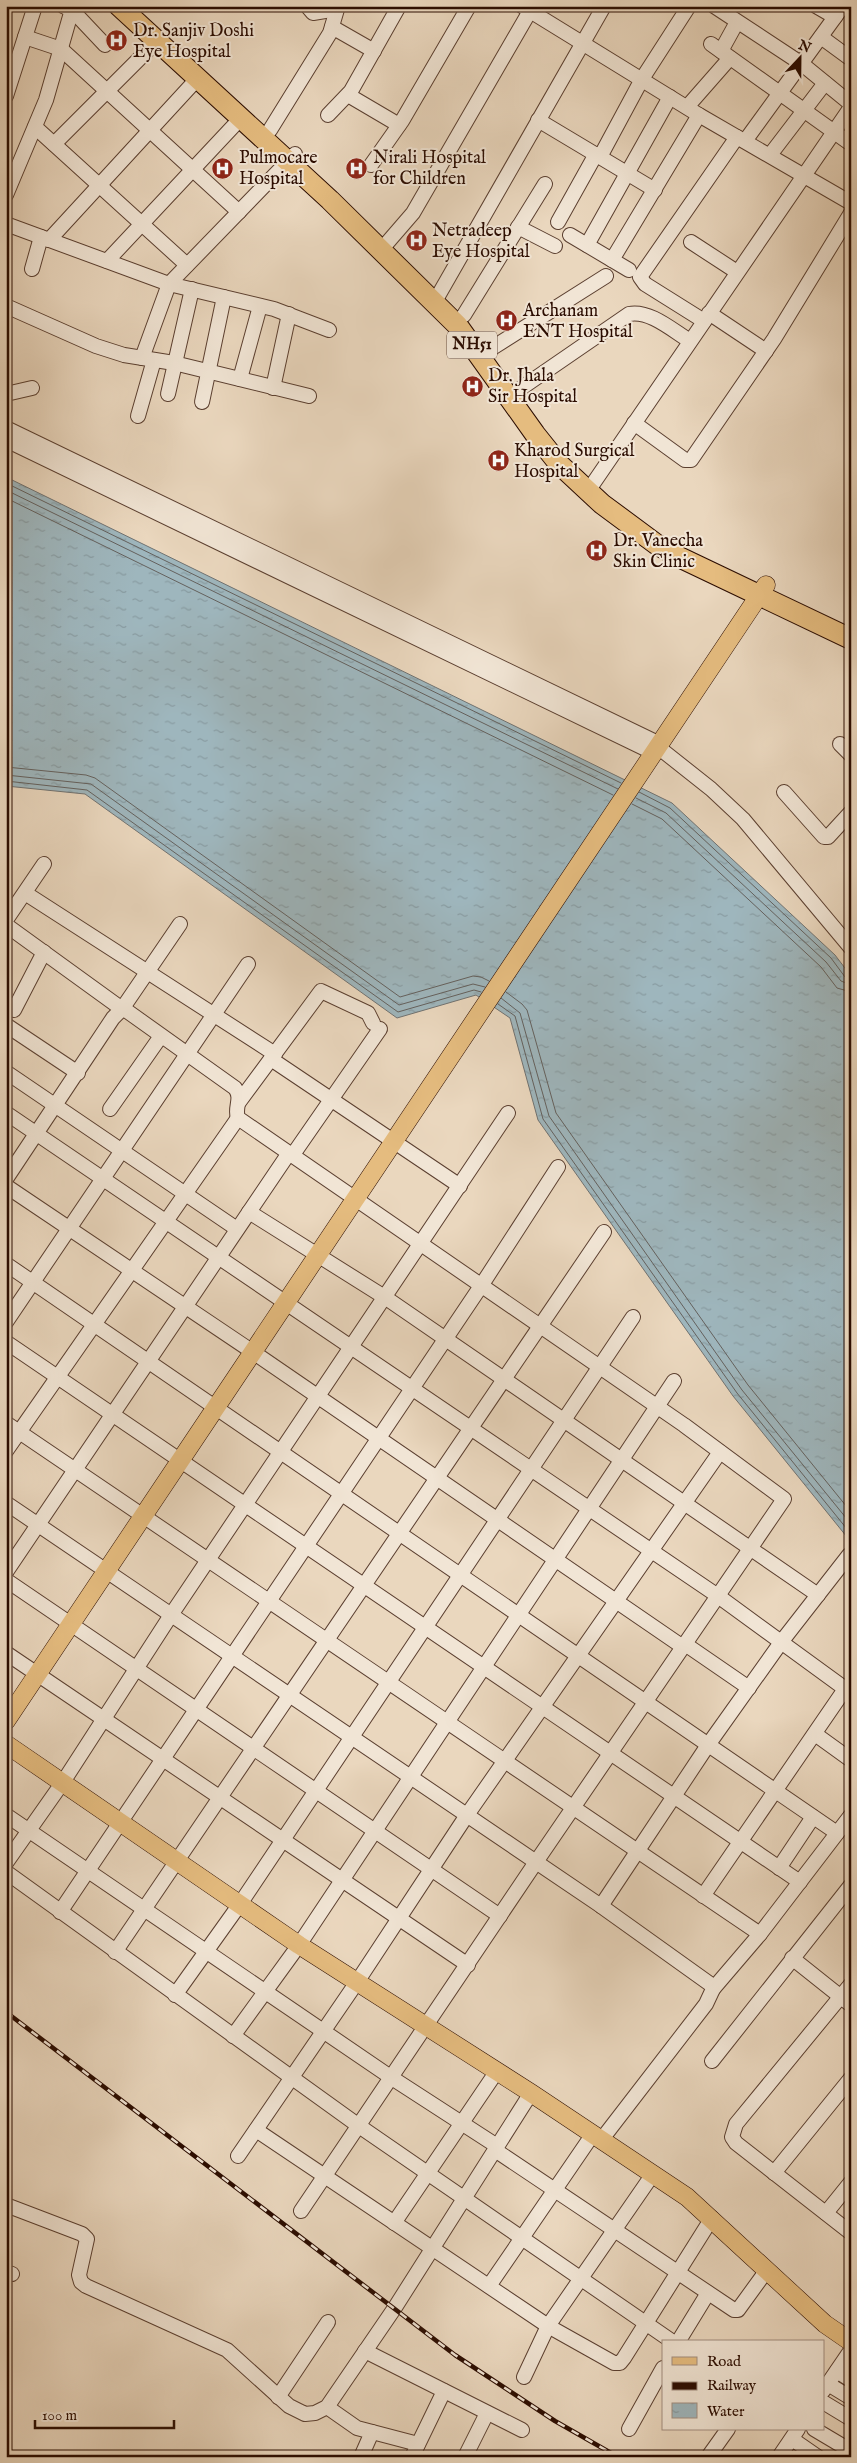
<svg xmlns="http://www.w3.org/2000/svg" width="857" height="2463" font-family="'IM FELL English',serif">
	<style>
		.water { fill: url(#water-ripples); stroke: #707271 }
		.lines { fill: none; stroke-linecap: round; stroke-linejoin: round }
		.shore { stroke: #64615e; stroke-width: 1 }
		.minor-casing { stroke: #5b3f30; stroke-width: 16 }
		.major-casing { stroke: #2b0c00; stroke-width: 19 }
		.highway-casing { stroke: #2b0c00; stroke-width: 22 }
		.minor { stroke: #f1e5d5; stroke-width: 14 }
		.major { stroke: #e5bc7f; stroke-width: 18 }
		.highway { stroke: #e5bc7f; stroke-width: 20 }
		.rail-casing { stroke: #2b0c00; stroke-width: 4.5 }
		.rail { stroke: #f1e5d5; stroke-width: 2.5; stroke-dasharray: 8; stroke-linecap: butt }
		.labels { text-anchor: middle; dominant-baseline: central; stroke-width: 4; stroke-linejoin: round; paint-order: stroke }
		.shield { fill: #f1e5d5; stroke: #664d40; stroke-width: 1 }
		.shield-label { font-size: 16px; font-weight: bold; fill: #2b0c00 }
		.poi-label { font-size: 18px; fill: #2b0c00; stroke: #f1e5d5; text-anchor: start }
	</style>
	<defs>
		<pattern id="water-ripples" width="26" height="14" patternUnits="userSpaceOnUse" patternTransform="scale(1.25)"><rect width="26" height="14" fill="#9eb6bd"/><path d="M2 4q2-2 4 0t4 0M15 11q2-2 4 0t4 0" fill="none" stroke="#889ba1"/></pattern>
	</defs>
	<rect width="100%" height="100%" fill="#ead7be"/>
	<filter id="stains"><feTurbulence type="fractalNoise" baseFrequency=".004" numOctaves="4"/><feColorMatrix values="0 0 0 0 .2 0 0 0 0 .09 0 0 0 0 .02 0 0 0 .5 -.17"/></filter>
	<radialGradient id="worn" r=".72"><stop offset=".6" stop-color="#630" stop-opacity="0"/><stop offset="1" stop-color="#630" stop-opacity=".3"/></radialGradient>
	<path class="water" d="M6,477L672,803L835,955L851,976V1542L733,1396L538,1120L510,1018L476,995L397,1018L85,794L6,786Z"/>
	<g class="lines">
		<g class="shore">
			<path d="M6,483L621,783"/>
			<path d="M6,490L618,789"/>
			<path d="M6,498L613,795"/>
			<path d="M6,767L86,775L95,778L400,997L473,976L481,977L489,981"/>
			<path d="M6,775L91,784L399,1005L473,984L485,987"/>
			<path d="M6,781L87,790L398,1012L474,990L481,992"/>
			<path d="M639,792L670,808L831,958L845,977L851,979"/>
			<path d="M636,798L666,813L826,962L841,981L851,985"/>
			<path d="M632,804L662,819L821,967L837,988L851,992"/>
			<path d="M506,992L522,1004L527,1010L556,1113L748,1385L851,1512"/>
			<path d="M501,998L520,1013L549,1116L742,1390L851,1524"/>
			<path d="M498,1004L515,1016L543,1119L737,1393L851,1534"/>
		</g>
		<defs>
			<g id="minor">
				<path d="M63,6L72,10L105,45"/>
				<path d="M307,6L313,13L337,9"/>
				<path d="M522,6L699,115L851,203"/>
				<path d="M714,6L802,64L851,104"/>
				<path d="M816,6L835,17"/>
				<path d="M332,27L374,51"/>
				<path d="M25,37L61,49L239,212"/>
				<path d="M821,37L851,59"/>
				<path d="M711,44L851,144"/>
				<path d="M721,51L737,22"/>
				<path d="M348,95L399,125"/>
				<path d="M6,96L35,6"/>
				<path d="M687,107L730,58"/>
				<path d="M328,115L351,91L399,6"/>
				<path d="M538,120L655,190"/>
				<path d="M35,127L187,265"/>
				<path d="M270,130L330,33L338,6"/>
				<path d="M745,141L843,6"/>
				<path d="M54,144L157,41"/>
				<path d="M770,155L825,83"/>
				<path d="M600,157L642,79L689,6"/>
				<path d="M371,165L402,121L469,6"/>
				<path d="M6,195L46,100L73,6"/>
				<path d="M558,222L596,154"/>
				<path d="M6,224L169,284L274,309L329,330"/>
				<path d="M518,227L555,246"/>
				<path d="M570,235L629,270"/>
				<path d="M49,240L198,78"/>
				<path d="M691,242L737,272"/>
				<path d="M587,245L670,97"/>
				<path d="M381,250L413,213L530,11"/>
				<path d="M612,260L699,115"/>
				<path d="M107,261L241,118"/>
				<path d="M32,269L41,237"/>
				<path d="M434,303L604,6"/>
				<path d="M6,306L96,346L124,355L174,363L309,396"/>
				<path d="M709,313L766,351"/>
				<path d="M464,315L545,184"/>
				<path d="M704,321L645,284L640,277L737,137"/>
				<path d="M489,350L606,276"/>
				<path d="M142,358L169,284L295,154"/>
				<path d="M240,379L260,306"/>
				<path d="M273,388L289,314"/>
				<path d="M517,391L629,314C650,310 672,330 690,341"/>
				<path d="M6,394L32,388"/>
				<path d="M168,394L192,289"/>
				<path d="M202,402L224,297"/>
				<path d="M138,416L154,360"/>
				<path d="M634,423L685,460H691L774,339L851,213"/>
				<path d="M6,428L660,744"/>
				<path d="M6,440L654,753"/>
				<path d="M588,491L851,107"/>
				<path d="M840,744L851,755"/>
				<path d="M658,747L711,789L743,819L851,948"/>
				<path d="M784,792L824,837H828L851,812"/>
				<path d="M25,893L275,1054"/>
				<path d="M6,920L44,864"/>
				<path d="M6,925L122,1009L180,924"/>
				<path d="M14,1010L44,952"/>
				<path d="M6,1025L78,1073"/>
				<path d="M271,1059L460,1186"/>
				<path d="M6,1072L237,1229"/>
				<path d="M239,1102L321,991L368,1013L373,1023"/>
				<path d="M110,1109L161,1036"/>
				<path d="M6,1113L718,1596L851,1693"/>
				<path d="M292,1156L380,1029"/>
				<path d="M6,1179L113,1018L122,1009L127,1011L235,1088C243,1099 234,1107 238,1118L684,1425L784,1499L536,1862L301,2211"/>
				<path d="M6,1186L253,1352L683,1647"/>
				<path d="M249,1212L386,1298L818,1595"/>
				<path d="M6,1264L837,1833"/>
				<path d="M6,1322L248,964"/>
				<path d="M6,1342L800,1882"/>
				<path d="M6,1423L760,1934"/>
				<path d="M6,1451L238,1118"/>
				<path d="M6,1503L601,1906L710,1984L713,1989L706,2004L602,2139"/>
				<path d="M6,1572L289,1153"/>
				<path d="M6,1580L500,1916"/>
				<path d="M685,1644L749,1688"/>
				<path d="M6,1653L468,1965"/>
				<path d="M815,1734L851,1760"/>
				<path d="M6,1815L392,2078L497,2146"/>
				<path d="M6,1863L63,1782L171,1615L508,1113"/>
				<path d="M779,1868L813,1817"/>
				<path d="M6,1872L359,2126L673,2342"/>
				<path d="M703,1896L845,1689"/>
				<path d="M601,1906L708,1745L782,1641L849,1555"/>
				<path d="M60,1912L481,1286L558,1167"/>
				<path d="M115,1952L604,1232"/>
				<path d="M792,1958L851,2005"/>
				<path d="M851,1984L736,2124L732,2137L736,2143L851,2233"/>
				<path d="M713,1989L760,1934L851,1815"/>
				<path d="M175,1995L240,1904L633,1317"/>
				<path d="M233,2036L299,1945L674,1381"/>
				<path d="M712,2061L851,1885"/>
				<path d="M256,2130L548,2326L614,2363H620L624,2358L712,2218"/>
				<path d="M495,2150L734,2310H738L767,2270"/>
				<path d="M238,2156L357,1982L467,1815L720,1452"/>
				<path d="M774,2173L851,2078"/>
				<path d="M6,2205L82,2234L87,2239L79,2275L81,2282L86,2286L227,2350L289,2406L305,2414L315,2413L327,2407L394,2309L531,2093"/>
				<path d="M826,2213L851,2182"/>
				<path d="M394,2223L497,2071"/>
				<path d="M6,2272L12,2274"/>
				<path d="M489,2286L593,2134"/>
				<path d="M678,2342L708,2293"/>
				<path d="M365,2351L522,2430"/>
				<path d="M837,2371L851,2380"/>
				<path d="M524,2377L548,2326L653,2174"/>
				<path d="M828,2384L851,2398"/>
				<path d="M823,2391L851,2350"/>
				<path d="M278,2397L328,2322"/>
				<path d="M823,2402L851,2419"/>
				<path d="M327,2407L357,2428L418,2444"/>
				<path d="M629,2429L663,2368"/>
				<path d="M814,2429L851,2451"/>
				<path d="M792,2439L818,2457"/>
				<path d="M361,2457L372,2432"/>
				<path d="M412,2457L444,2391"/>
				<path d="M465,2457L487,2413"/>
				<path d="M708,2457L728,2429"/>
				<path d="M779,2457L798,2429"/>
			</g>
			<g id="major">
				<path d="M6,1721L766,585"/>
				<path d="M6,1744L299,1945L531,2093L687,2197L825,2324L851,2342"/>
			</g>
			<path id="highway" d="M119,6L330,200L458,326L535,434L559,464L602,504L656,544L679,557L851,639"/>
		</defs>
		<use href="#minor" class="minor-casing"/>
		<use href="#major" class="major-casing"/>
		<use href="#highway" class="highway-casing"/>
		<use href="#minor" class="minor"/>
		<use href="#major" class="major"/>
		<use href="#highway" class="highway"/>
		<defs>
			<path id="rail" d="M6,2012L455,2355L555,2421L618,2457"/>
		</defs>
		<use href="#rail" class="rail-casing"/>
		<use href="#rail" class="rail"/>
	</g>
	<defs>
		<symbol id="hospital-disc" viewBox="-11 -11 22 22"><circle r="9.5" fill="#8f2418" stroke="#f1e5d5"/><path d="M-5-5h3v3.5h4V-5h3V5h-3V1.5h-4V5h-3Z" fill="#fff"/></symbol>
	</defs>
	<g fill-rule="evenodd">
		<use href="#hospital-disc" x="104" y="28" width="25" height="25"/>
		<use href="#hospital-disc" x="210" y="156" width="25" height="25"/>
		<use href="#hospital-disc" x="344" y="156" width="25" height="25"/>
		<use href="#hospital-disc" x="404" y="228" width="25" height="25"/>
		<use href="#hospital-disc" x="494" y="308" width="25" height="25"/>
		<use href="#hospital-disc" x="460" y="374" width="25" height="25"/>
		<use href="#hospital-disc" x="486" y="448" width="25" height="25"/>
		<use href="#hospital-disc" x="584" y="538" width="25" height="25"/>
	</g>
	<g class="labels">
		<rect class="shield" x="447" y="331.5" width="50" height="27" rx="4"/>
		<g class="shield-label">
			<text x="472" y="345">NH51</text>
		</g>
		<g class="poi-label">
			<text x="133" y="31">Dr. Sanjiv Doshi<tspan x="133" dy="21">Eye Hospital</tspan></text>
			<text x="239" y="158">Pulmocare<tspan x="239" dy="21">Hospital</tspan></text>
			<text x="373" y="158">Nirali Hospital<tspan x="373" dy="21">for Children</tspan></text>
			<text x="432" y="231">Netradeep<tspan x="432" dy="21">Eye Hospital</tspan></text>
			<text x="523" y="311">Archanam<tspan x="523" dy="21">ENT Hospital</tspan></text>
			<text x="488" y="376">Dr. Jhala<tspan x="488" dy="21">Sir Hospital</tspan></text>
			<text x="514" y="451">Kharod Surgical<tspan x="514" dy="21">Hospital</tspan></text>
			<text x="613" y="541">Dr. Vanecha<tspan x="613" dy="21">Skin Clinic</tspan></text>
		</g>
	</g>
	<rect width="857" height="2463" fill="none" stroke="#ead7be" stroke-width="25"/>
	<rect x="8" y="8" width="842" height="2448" fill="none" stroke="#2b0c00" stroke-width="2.5"/>
	<rect x="12" y="12" width="832" height="2438" fill="none" stroke="#2b0c00"/>
	<rect x="662" y="2340" width="162" height="90" fill="#f1e5d5" stroke="#a28e80"/>
	<rect x="672" y="2357" width="25" height="8" fill="#e5bc7f" stroke="#a28e80"/>
	<text x="707" y="2366" font-size="15" fill="#2b0c00">Road</text>
	<rect x="672" y="2382" width="25" height="8" fill="#2b0c00" stroke="#a28e80"/>
	<text x="707" y="2390" font-size="15" fill="#2b0c00">Railway</text>
	<rect x="672" y="2403" width="25" height="15" fill="url(#water-ripples)" stroke="#a28e80"/>
	<text x="707" y="2416" font-size="15" fill="#2b0c00">Water</text>
	<g transform="translate(800 58) rotate(22)" stroke="#f1e5d5" stroke-width="4" paint-order="stroke">
	<path d="M0-4L9 19L0 12L-9 19Z" fill="#2b0c00"/>
	<text y="-8" font-size="14" font-weight="bold" text-anchor="middle" fill="#2b0c00">N</text>
	</g>
	<path d="M35 2420v8h139v-8" fill="none" stroke="#2b0c00" stroke-width="2.5"/>
	<text x="42" y="2420" font-size="15" fill="#2b0c00" stroke="#f1e5d5" stroke-width="4" paint-order="stroke">100 m</text>
	<rect width="100%" height="100%" filter="url(#stains)"/>
	<rect width="100%" height="100%" fill="url(#worn)"/>
</svg>
